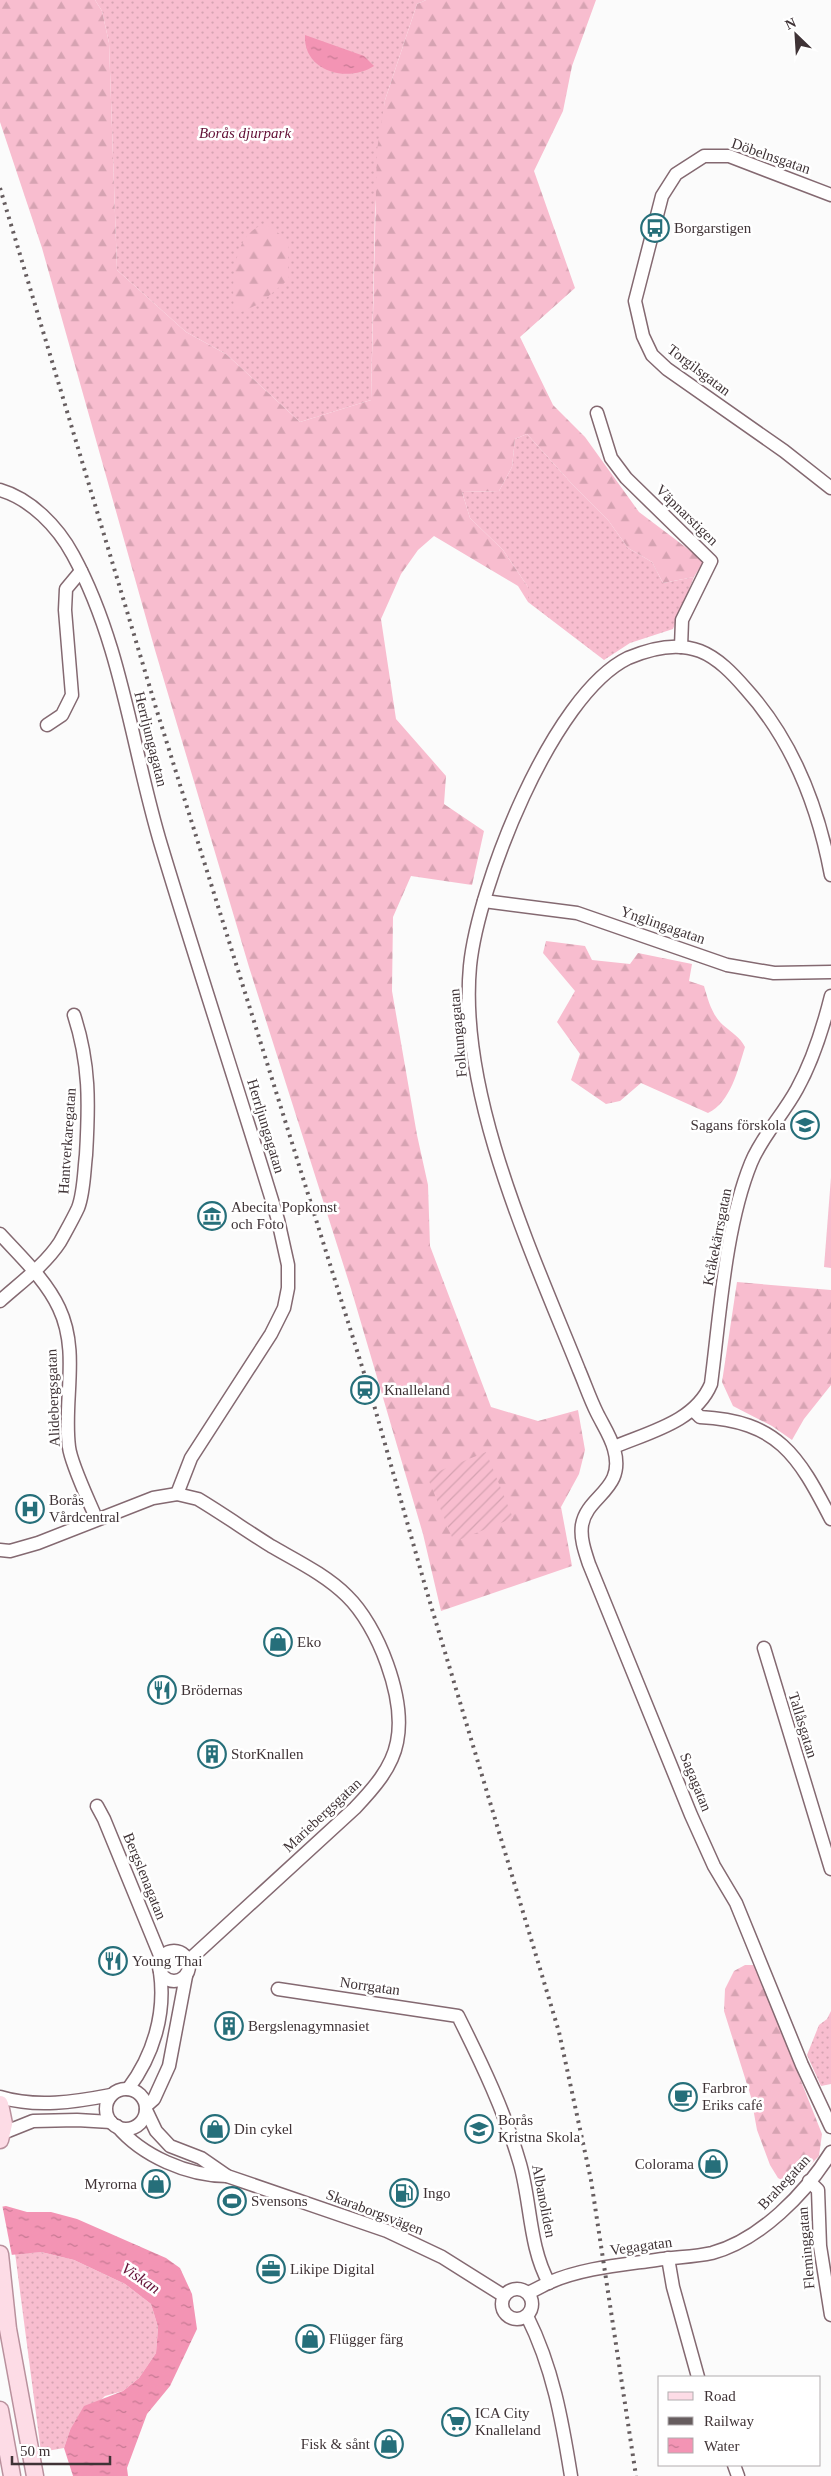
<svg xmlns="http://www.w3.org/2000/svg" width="831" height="2476" font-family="Georgia,serif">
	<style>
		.grass { fill: url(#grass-dots) }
		.forest { fill: url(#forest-firs) }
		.garden { fill: url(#garden-furrows) }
		.pitch { fill: #f8bdcf }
		.water { fill: url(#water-ripples) }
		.pier { fill: #fbfbfb }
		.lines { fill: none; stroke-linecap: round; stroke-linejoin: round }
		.minor-casing { stroke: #846971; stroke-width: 15 }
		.major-casing { stroke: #b9919d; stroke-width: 19 }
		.minor { stroke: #fff; stroke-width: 12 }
		.major { stroke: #fddce6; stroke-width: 16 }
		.rail { stroke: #665d5f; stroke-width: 4; stroke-dasharray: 2.5 5; stroke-linecap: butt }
		.labels { text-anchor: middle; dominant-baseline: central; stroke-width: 5; stroke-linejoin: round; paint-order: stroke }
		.park-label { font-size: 15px; font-style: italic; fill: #620f35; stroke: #fff }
		.street-label { font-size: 15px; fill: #3f3336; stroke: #fff }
		.poi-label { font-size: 15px; fill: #3f3336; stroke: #fff; text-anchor: start }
		.water-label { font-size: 16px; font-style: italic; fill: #651338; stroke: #fff }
	</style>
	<defs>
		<pattern id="grass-dots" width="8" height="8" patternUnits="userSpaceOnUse" patternTransform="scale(1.25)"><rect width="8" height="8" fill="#f8bdcf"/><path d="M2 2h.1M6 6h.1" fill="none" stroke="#d6a3b2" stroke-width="1.8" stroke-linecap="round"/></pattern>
		<pattern id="forest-firs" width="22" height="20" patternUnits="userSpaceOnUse" patternTransform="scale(1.25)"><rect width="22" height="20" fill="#f8bdcf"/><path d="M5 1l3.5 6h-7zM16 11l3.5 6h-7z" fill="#d6a3b2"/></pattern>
		<pattern id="garden-furrows" width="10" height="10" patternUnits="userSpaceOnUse" patternTransform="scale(1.25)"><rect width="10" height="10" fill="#f8bdcf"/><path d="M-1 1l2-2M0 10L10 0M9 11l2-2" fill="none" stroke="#d6a3b2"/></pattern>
		<pattern id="water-ripples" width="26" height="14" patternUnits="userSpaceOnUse" patternTransform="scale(1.25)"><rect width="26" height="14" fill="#f394b4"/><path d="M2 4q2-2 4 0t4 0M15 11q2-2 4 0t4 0" fill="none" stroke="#c67993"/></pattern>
	</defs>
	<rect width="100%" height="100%" fill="#fbfbfb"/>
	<g class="grass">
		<path d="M95,0H426L417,4L385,100L375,210L371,400L300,422L226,354L186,332L117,270L109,43L102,11Z"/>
		<path d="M527,434L572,484L608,520L628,548L652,562L663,583L694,577L673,629L630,643L604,660L528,602V587L503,550L470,518L462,492L499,491L512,467L515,439Z"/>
		<path d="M831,2011V2084L821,2086L807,2055L819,2025L827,2019Z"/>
		<path d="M41,2252L74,2260L125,2284L151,2304L158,2327L156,2353L139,2378L123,2391L105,2396L70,2430L64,2448L41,2452L15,2253Z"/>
	</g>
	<g class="forest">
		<path d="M0,0H95L102,11L109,43L117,270L186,332L226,354L300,422L371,400L377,150L385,100L417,4L426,0H596L572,66L563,111L534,171L575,288L520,337L553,405L585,437L639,512L704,561L694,577L663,583L652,562L628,548L608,520L572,484L527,434L515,439L512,467L499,491L462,492L470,518L503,550L528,587V602L518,586L434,536L418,550L401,574L381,619L396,719L446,776L444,804L484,831L472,885L411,876L393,917L392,991L417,1135L428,1185L430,1246L491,1407L538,1421L578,1410L585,1450L579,1474L561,1507L572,1566L441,1611L423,1534L352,1292L249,967L155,650L42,248L0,122Z"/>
		<path d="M265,224C301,247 284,243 289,279L259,304L239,313L234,309C232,281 232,234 265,224Z"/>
		<path d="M546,941L585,946L592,960L630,964L638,953L692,964L689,981L704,986C708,1000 712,1015 723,1025C731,1032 740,1037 745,1047C738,1069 731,1102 708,1113L641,1083L620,1101L606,1104L571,1080L580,1054L557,1022L575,991L543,953Z"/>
		<path d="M737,1282L831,1290V1385L804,1419L792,1440L772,1426L733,1406L722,1382Z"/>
		<path d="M745,1965H755L822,2134L819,2156L791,2185L778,2178L770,2165L757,2130L751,2097L724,2011L725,1989L734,1971Z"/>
	</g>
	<path class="garden" d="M486,1452L513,1518L454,1542L427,1476Z"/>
	<path class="pitch" d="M831,1177V1268L824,1267Z"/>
	<g class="water">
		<path d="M305,35L364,56L374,66C348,83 303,72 305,35Z"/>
		<path d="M6,2206L27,2212H51L77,2219L166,2258L180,2268L192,2294L197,2329L170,2386L147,2414L127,2468L128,2476H73L64,2448L70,2430L84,2406L123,2391L139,2378L156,2353L158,2327L151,2304L125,2284L74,2260L41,2252L0,2256V2207Z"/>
	</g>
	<path class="pier" d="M0,2204H2L12,2256L0,2259Z"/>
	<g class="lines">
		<defs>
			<g id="minor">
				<path d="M831,195L729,156H704L676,174L662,196L635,301L643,336L652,355L667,369L784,451L831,488"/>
				<path d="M597,413L611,458L626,478L711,561L682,620L681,647"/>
				<path d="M0,490C31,499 58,527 73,555C122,645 132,749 161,845C199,971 240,1095 278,1220L288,1265V1288L284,1308L271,1334L191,1458L177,1494"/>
				<path d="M47,725L62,715L72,695L65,610L66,589L81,571"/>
				<path d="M831,875C818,806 793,741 746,689C733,674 718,658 700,651C677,642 649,649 628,658C552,695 478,886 470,966C458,1094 532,1253 579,1370C585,1384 590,1399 597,1413C603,1425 611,1437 614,1449C626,1490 587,1495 582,1525C580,1538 585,1552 589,1564L691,1815L714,1866L736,1903L802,2065L831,2127"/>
				<path d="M484,901L577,913L727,965L774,973L831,972"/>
				<path d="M0,1234C21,1257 46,1280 59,1308C80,1352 63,1401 69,1447C71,1464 89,1501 96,1518"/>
				<path d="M0,1301C20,1283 45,1265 60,1242C66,1231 73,1219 78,1208C84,1193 84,1171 86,1155C89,1104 90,1064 74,1015"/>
				<path d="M693,1410L700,1417C778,1421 798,1455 831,1519"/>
				<path d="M614,1447C649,1432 695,1422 711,1384C720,1315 725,1227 751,1163C762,1136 783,1115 797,1089C813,1060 823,1028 831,996"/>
				<path d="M0,1550L10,1551L38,1543L153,1498L177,1494L198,1499C223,1514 247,1531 271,1546C297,1561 326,1575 347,1596C378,1626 406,1698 397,1742C392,1768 373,1789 355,1808L188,1961"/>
				<path d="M764,1648L831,1869"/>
				<path d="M97,1806L104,1819L161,1958"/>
				<circle cx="174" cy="1966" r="15"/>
				<path d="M278,1989L458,2016C482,2064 505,2112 520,2164C531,2203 529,2247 549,2283"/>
				<path d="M128,2089C153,2056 166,2014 160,1972"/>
				<circle cx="126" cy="2109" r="20"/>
				<path d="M0,2097C36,2108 75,2102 111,2095"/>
				<path d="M146,2106L154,2099L169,2066L186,1976"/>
				<path d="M146,2110L156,2131L170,2146L201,2158L227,2176L387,2231L442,2257L504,2296"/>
				<path d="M117,2126C142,2156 188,2176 227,2176"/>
				<path d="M3,2133L33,2121L77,2120L111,2122"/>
				<path d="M809,2181L818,2190L820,2246L831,2315"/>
				<path d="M668,2258L673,2287L698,2377"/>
				<circle cx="517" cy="2304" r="15"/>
				<path d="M528,2293C535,2290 542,2286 548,2283C582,2268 621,2265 656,2260C675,2257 694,2257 712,2253C760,2240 806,2193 831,2152"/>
				<path d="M527,2316C553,2368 562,2420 571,2476"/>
				<path d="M734,2465L738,2476"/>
			</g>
			<g id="major">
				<path d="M0,2104L4,2124L0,2140"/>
				<path d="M0,2254L8,2329L35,2476"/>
				<path d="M0,2410L12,2476"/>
			</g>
		</defs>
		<use href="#minor" class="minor-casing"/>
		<use href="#major" class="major-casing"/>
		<use href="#minor" class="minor"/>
		<use href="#major" class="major"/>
		<path class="rail" d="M0,188L156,708L374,1405L426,1589L559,2032L591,2180L636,2476"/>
	</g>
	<defs>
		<symbol id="bus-ring" viewBox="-11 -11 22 22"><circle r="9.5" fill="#fff" stroke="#266f7a" stroke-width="1.5"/><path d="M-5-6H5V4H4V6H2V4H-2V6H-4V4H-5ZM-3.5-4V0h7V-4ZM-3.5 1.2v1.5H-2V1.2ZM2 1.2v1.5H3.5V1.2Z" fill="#266f7a"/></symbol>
		<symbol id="school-ring" viewBox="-11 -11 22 22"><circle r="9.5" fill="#fff" stroke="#266f7a" stroke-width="1.5"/><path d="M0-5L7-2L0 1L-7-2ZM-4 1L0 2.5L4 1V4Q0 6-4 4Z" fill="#266f7a"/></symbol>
		<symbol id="museum-ring" viewBox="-11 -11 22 22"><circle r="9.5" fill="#fff" stroke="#266f7a" stroke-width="1.5"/><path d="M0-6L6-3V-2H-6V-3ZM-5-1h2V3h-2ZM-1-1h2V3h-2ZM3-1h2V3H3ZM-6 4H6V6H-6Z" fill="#266f7a"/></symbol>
		<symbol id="station-ring" viewBox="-11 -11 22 22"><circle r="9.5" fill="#fff" stroke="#266f7a" stroke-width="1.5"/><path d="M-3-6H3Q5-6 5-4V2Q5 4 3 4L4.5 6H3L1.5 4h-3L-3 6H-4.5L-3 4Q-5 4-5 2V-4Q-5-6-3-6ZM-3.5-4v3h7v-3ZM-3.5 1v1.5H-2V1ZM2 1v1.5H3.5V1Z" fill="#266f7a"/></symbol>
		<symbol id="hospital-ring" viewBox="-11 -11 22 22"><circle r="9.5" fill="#fff" stroke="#266f7a" stroke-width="1.5"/><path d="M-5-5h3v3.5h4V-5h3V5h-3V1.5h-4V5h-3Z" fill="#266f7a"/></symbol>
		<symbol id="shop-ring" viewBox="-11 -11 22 22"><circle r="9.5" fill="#fff" stroke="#266f7a" stroke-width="1.5"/><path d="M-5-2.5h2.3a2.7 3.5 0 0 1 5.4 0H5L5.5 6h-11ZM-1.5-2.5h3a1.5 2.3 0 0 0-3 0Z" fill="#266f7a"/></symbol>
		<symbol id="restaurant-ring" viewBox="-11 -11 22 22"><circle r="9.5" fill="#fff" stroke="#266f7a" stroke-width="1.5"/><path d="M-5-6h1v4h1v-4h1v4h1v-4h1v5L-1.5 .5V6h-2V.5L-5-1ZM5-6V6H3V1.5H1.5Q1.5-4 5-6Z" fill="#266f7a"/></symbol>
		<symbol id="building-ring" viewBox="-11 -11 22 22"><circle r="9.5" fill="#fff" stroke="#266f7a" stroke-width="1.5"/><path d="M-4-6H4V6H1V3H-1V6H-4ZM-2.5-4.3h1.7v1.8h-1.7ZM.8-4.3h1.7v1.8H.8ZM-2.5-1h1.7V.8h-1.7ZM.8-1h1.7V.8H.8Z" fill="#266f7a"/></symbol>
		<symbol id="cafe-ring" viewBox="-11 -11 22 22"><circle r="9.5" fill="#fff" stroke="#266f7a" stroke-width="1.5"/><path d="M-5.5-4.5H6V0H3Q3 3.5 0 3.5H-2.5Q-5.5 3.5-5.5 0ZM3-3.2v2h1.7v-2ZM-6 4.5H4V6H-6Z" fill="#266f7a"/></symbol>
		<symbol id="fuel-ring" viewBox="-11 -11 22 22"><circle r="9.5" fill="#fff" stroke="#266f7a" stroke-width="1.5"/><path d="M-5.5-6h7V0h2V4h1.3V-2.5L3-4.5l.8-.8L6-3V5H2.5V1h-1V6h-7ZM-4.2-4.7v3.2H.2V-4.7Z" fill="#266f7a"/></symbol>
		<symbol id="stadium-ring" viewBox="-11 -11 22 22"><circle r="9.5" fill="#fff" stroke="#266f7a" stroke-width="1.5"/><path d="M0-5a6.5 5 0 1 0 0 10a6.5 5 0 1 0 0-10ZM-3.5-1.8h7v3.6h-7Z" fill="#266f7a"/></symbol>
		<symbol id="office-ring" viewBox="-11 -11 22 22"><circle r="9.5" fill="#fff" stroke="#266f7a" stroke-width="1.5"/><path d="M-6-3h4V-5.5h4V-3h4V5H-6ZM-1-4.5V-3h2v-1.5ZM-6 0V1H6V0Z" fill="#266f7a"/></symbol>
		<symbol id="supermarket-ring" viewBox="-11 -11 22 22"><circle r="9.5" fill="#fff" stroke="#266f7a" stroke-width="1.5"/><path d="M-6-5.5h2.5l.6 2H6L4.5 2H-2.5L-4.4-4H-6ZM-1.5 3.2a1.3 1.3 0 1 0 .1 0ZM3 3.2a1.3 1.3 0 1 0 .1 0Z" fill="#266f7a"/></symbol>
	</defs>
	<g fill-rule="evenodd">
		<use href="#bus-ring" x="639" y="212" width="32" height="32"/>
		<use href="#school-ring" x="789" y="1109" width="32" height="32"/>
		<use href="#museum-ring" x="196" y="1200" width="32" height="32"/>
		<use href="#station-ring" x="349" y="1374" width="32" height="32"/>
		<use href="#hospital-ring" x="14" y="1493" width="32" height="32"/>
		<use href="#shop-ring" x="262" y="1626" width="32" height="32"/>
		<use href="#restaurant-ring" x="146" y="1674" width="32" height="32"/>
		<use href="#building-ring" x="196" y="1738" width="32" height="32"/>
		<use href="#restaurant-ring" x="97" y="1945" width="32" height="32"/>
		<use href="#building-ring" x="213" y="2010" width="32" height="32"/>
		<use href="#cafe-ring" x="667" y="2081" width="32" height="32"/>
		<use href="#shop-ring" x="199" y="2113" width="32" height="32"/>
		<use href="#school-ring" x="463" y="2113" width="32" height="32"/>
		<use href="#shop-ring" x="697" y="2148" width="32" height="32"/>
		<use href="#shop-ring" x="140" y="2168" width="32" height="32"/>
		<use href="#fuel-ring" x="388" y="2177" width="32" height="32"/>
		<use href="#stadium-ring" x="216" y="2185" width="32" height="32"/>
		<use href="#office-ring" x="255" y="2253" width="32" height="32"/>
		<use href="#shop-ring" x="294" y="2323" width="32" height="32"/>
		<use href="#supermarket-ring" x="440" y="2406" width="32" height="32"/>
		<use href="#shop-ring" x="373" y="2428" width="32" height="32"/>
	</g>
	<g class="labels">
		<g class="park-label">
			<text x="245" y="133">Borås djurpark</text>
		</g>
		<g class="street-label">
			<text transform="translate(771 156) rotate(19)">Döbelnsgatan</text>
			<text transform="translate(699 370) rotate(37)">Torgilsgatan</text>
			<text transform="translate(687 515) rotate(44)">Väpnarstigen</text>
			<text transform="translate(151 739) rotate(76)">Herrljungagatan</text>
			<text transform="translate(663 925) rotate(19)">Ynglingagatan</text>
			<text transform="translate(458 1033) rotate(-95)">Folkungagatan</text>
			<text transform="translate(266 1126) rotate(73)">Herrljungagatan</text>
			<text transform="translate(67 1141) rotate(-86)">Hantverkaregatan</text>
			<text transform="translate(717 1237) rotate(-79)">Kråkekärrsgatan</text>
			<text transform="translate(53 1398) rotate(-92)">Alidebergsgatan</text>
			<text transform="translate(803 1725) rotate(73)">Tallåsgatan</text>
			<text transform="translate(696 1782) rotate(68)">Sagagatan</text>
			<text transform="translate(322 1815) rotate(-43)">Mariebergsgatan</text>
			<text transform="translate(145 1876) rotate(68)">Bergslenagatan</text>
			<text transform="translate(370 1986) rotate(8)">Norrgatan</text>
			<text transform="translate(784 2182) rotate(-47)">Brahegatan</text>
			<text transform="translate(544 2201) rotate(79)">Albanoliden</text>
			<text transform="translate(375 2212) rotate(21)">Skaraborgsvägen</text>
			<text transform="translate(641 2246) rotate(-8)">Vegagatan</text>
			<text transform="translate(806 2248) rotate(-95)">Fleminggatan</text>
		</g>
		<g class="poi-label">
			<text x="674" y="228">Borgarstigen</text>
			<text x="786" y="1125" text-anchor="end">Sagans förskola</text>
			<text x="231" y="1207">Abecita Popkonst<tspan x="231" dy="17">och Foto</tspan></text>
			<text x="384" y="1390">Knalleland</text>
			<text x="49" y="1500">Borås<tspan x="49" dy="17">Vårdcentral</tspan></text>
			<text x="297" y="1642">Eko</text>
			<text x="181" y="1690">Brödernas</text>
			<text x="231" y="1754">StorKnallen</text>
			<text x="132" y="1961">Young Thai</text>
			<text x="248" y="2026">Bergslenagymnasiet</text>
			<text x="702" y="2088">Farbror<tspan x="702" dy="17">Eriks café</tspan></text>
			<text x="498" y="2120">Borås<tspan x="498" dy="17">Kristna Skola</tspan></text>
			<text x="234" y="2129">Din cykel</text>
			<text x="694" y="2164" text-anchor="end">Colorama</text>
			<text x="137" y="2184" text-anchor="end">Myrorna</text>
			<text x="423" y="2193">Ingo</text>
			<text x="251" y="2201">Svensons</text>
			<text x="290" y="2269">Likipe Digital</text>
			<text x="329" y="2339">Flügger färg</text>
			<text x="475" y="2413">ICA City<tspan x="475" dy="17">Knalleland</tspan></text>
			<text x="370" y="2444" text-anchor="end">Fisk &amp; sånt</text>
		</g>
		<g class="water-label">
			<text transform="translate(141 2278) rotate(34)">Viskan</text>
		</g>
	</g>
	<rect x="658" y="2376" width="162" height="90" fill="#ffffff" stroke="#b2adaf"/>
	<rect x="668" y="2392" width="25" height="8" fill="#fddce6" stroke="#b2adaf"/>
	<text x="704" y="2401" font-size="15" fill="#3f3336">Road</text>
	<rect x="668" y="2417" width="25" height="8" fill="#665d5f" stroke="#b2adaf"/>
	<text x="704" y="2426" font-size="15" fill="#3f3336">Railway</text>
	<rect x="668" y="2438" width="25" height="15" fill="url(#water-ripples)" stroke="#b2adaf"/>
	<text x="704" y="2451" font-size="15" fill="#3f3336">Water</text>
	<g transform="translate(796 35) rotate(335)" stroke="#ffffff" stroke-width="4" paint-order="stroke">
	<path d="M0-4L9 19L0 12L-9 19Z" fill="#3f3336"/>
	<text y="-8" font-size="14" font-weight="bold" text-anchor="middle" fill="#3f3336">N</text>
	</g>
	<path d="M12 2456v8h98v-8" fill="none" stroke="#3f3336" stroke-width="2.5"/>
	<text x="20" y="2456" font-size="15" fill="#3f3336" stroke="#ffffff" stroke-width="4" paint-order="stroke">50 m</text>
</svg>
